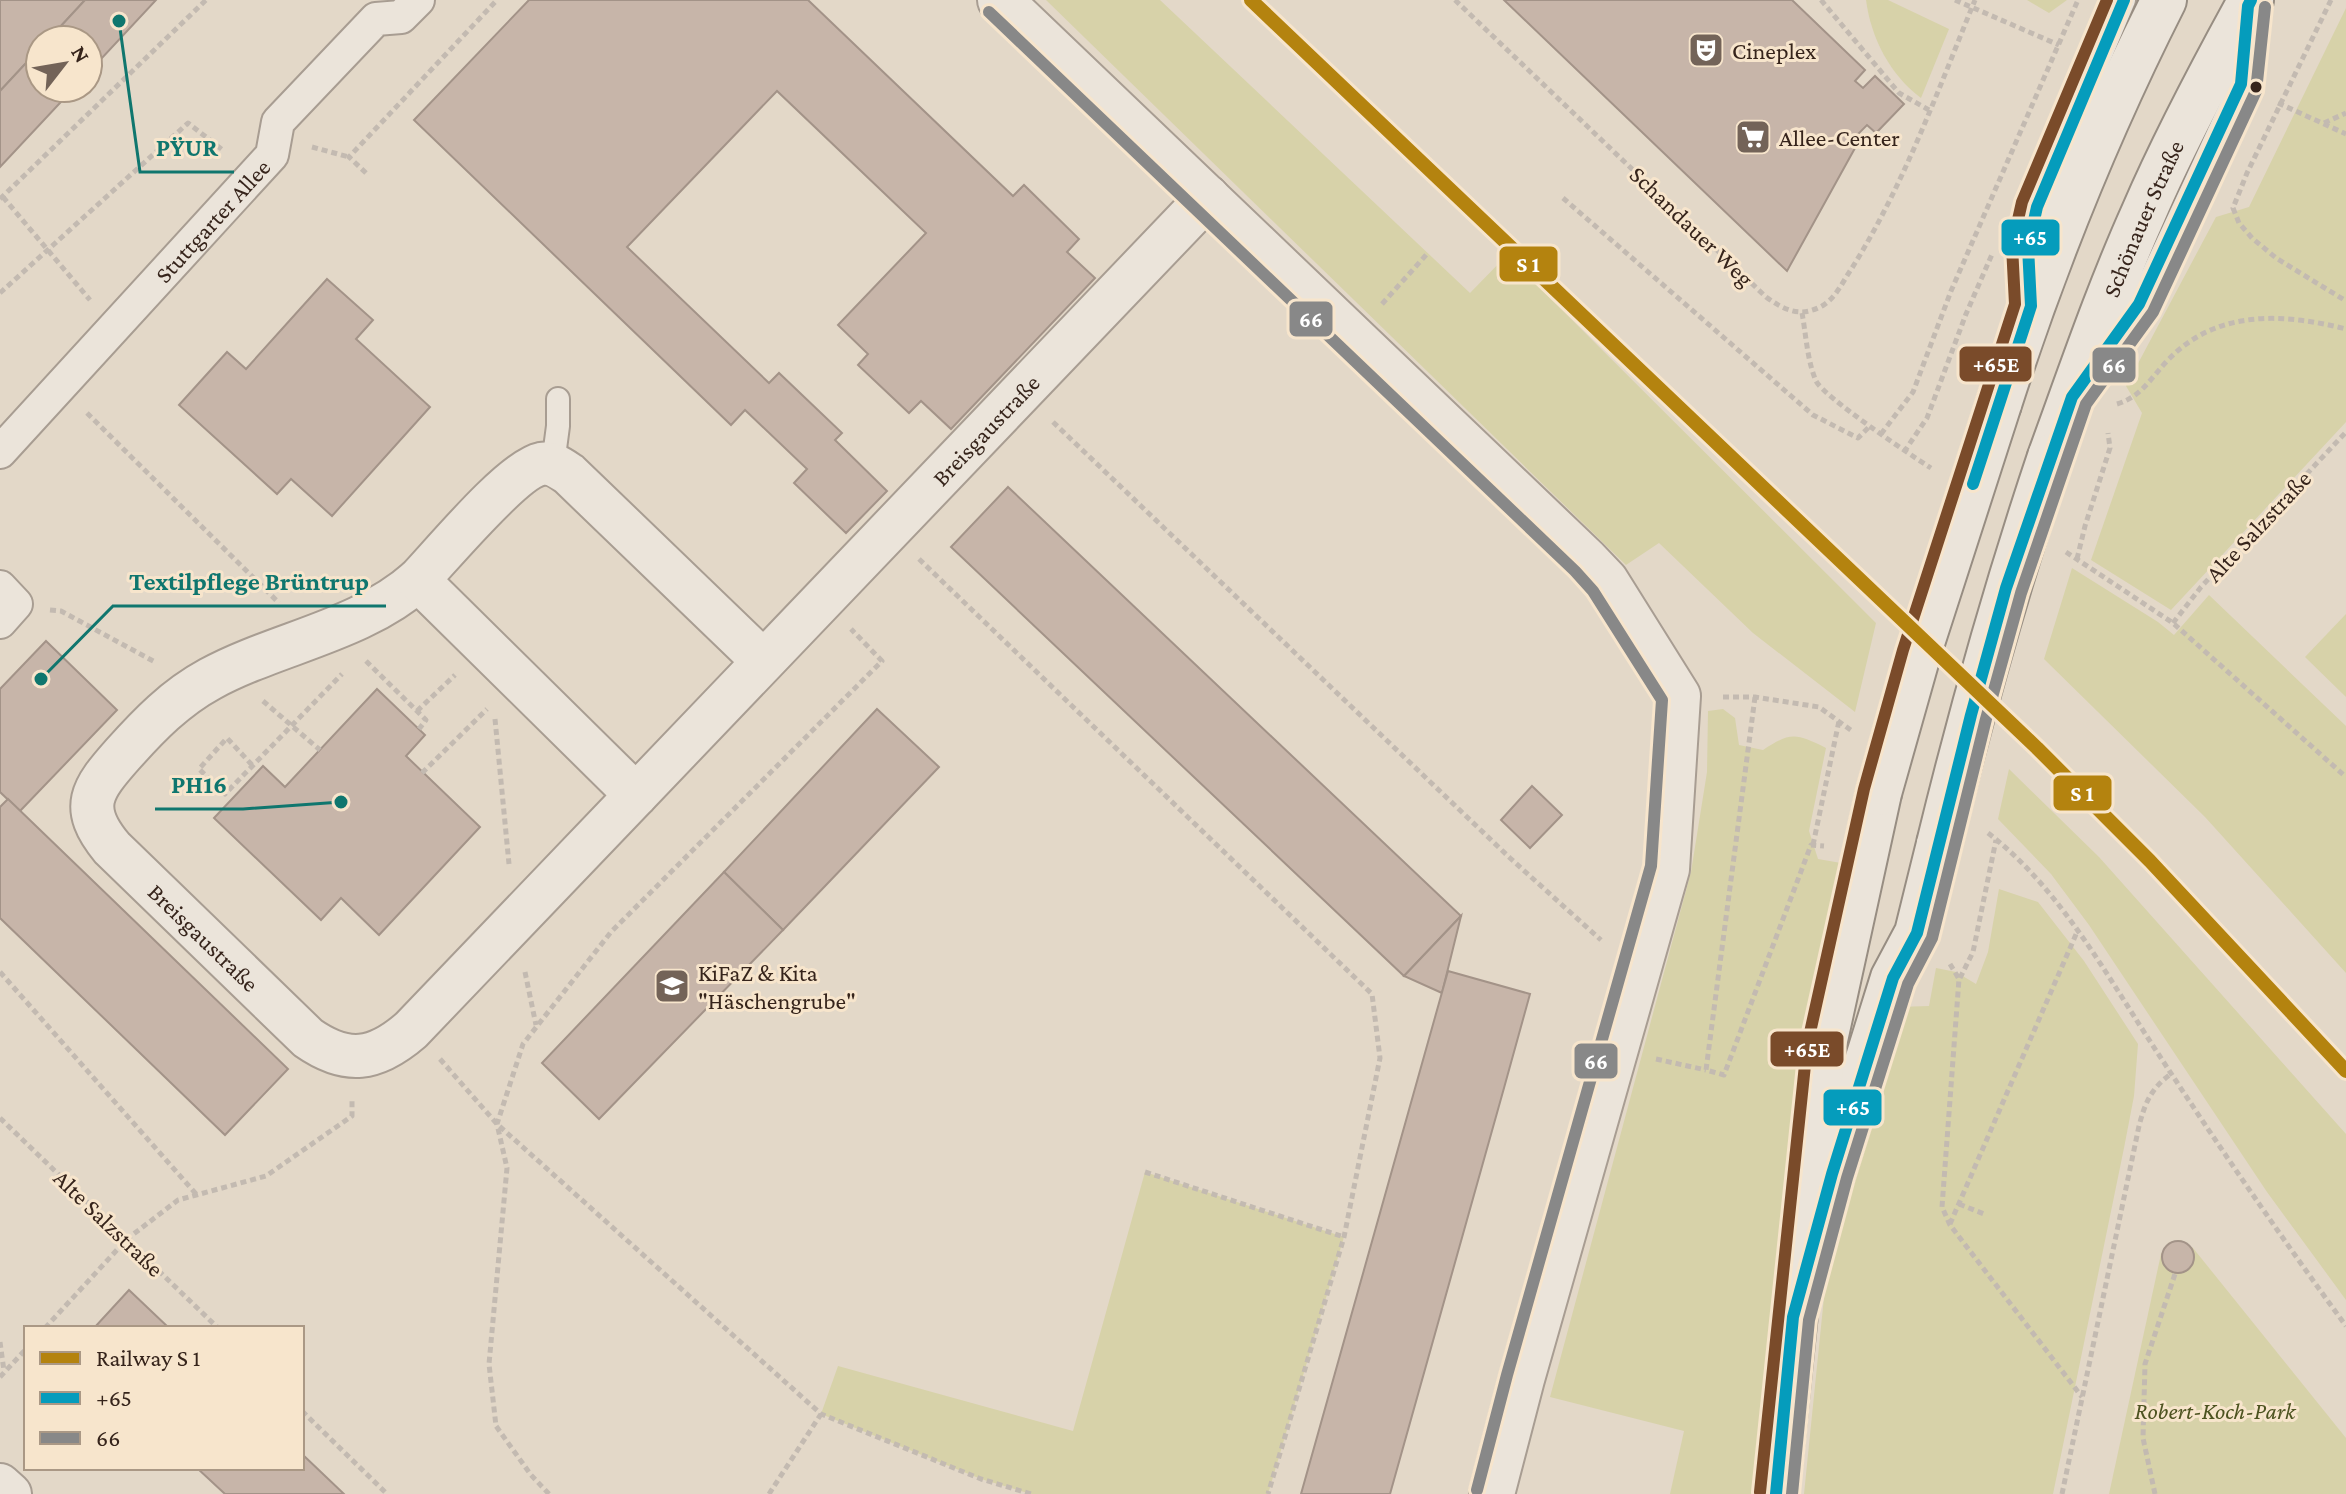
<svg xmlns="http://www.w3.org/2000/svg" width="2346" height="1494" font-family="'Crimson Pro',serif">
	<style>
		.green { fill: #d7d2a9 }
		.building { fill: #c7b5a9; stroke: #a39388; stroke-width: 2 }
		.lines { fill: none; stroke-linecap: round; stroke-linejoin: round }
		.service-casing { stroke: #a89d92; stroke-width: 26 }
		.pedestrian-casing { stroke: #a89d92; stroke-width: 36 }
		.minor-casing { stroke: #a89d92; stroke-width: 46 }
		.tertiary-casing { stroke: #a89d92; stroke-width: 48 }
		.secondary-casing { stroke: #978d82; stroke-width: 48 }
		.path { stroke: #c3bab1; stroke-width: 5; stroke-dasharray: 6 4; stroke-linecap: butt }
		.service { stroke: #ebe4da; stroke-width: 22 }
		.pedestrian { stroke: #ebe4da; stroke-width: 32 }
		.minor { stroke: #ebe4da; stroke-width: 42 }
		.tertiary { stroke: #ebe4da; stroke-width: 44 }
		.secondary { stroke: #ebe4da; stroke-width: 44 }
		.secondary-bridge-casing { stroke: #978d82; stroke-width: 48; stroke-linecap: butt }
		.secondary-bridge { stroke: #ebe4da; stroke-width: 44 }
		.bus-1-casing { stroke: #f7e5cc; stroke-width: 18 }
		.bus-2-casing { stroke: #f7e5cc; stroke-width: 18 }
		.bus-3-casing { stroke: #f7e5cc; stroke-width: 18 }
		.bus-1 { stroke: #059cbc; stroke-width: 12 }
		.bus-2 { stroke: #888; stroke-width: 12 }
		.bus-3 { stroke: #7a4b2a; stroke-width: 12 }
		.rail-1-casing { stroke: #f7e5cc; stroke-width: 20 }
		.rail-1 { stroke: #b4830f; stroke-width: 14 }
		.bus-dot { fill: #36241b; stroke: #f7e5cc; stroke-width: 3 }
		.labels { text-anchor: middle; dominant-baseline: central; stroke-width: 6; stroke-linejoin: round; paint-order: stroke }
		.poi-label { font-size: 24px; fill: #36241b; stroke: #f7e5cc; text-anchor: start }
		.street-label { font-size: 24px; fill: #36241b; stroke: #f7e5cc }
		.park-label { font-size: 24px; font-style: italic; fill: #4d5320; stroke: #f7e5cc }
		.leader { fill: none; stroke: #0f766e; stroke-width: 3 }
		.callout-dot { fill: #0f766e; stroke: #f7e5cc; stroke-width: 3 }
		.callout-label { font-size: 26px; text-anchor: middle; font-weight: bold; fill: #0f766e; stroke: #f7e5cc; stroke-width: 6; stroke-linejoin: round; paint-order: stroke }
		.line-badge { stroke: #f7e5cc; stroke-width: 3 }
		.badge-label { font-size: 22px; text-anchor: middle; font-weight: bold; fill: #fff }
	</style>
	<rect width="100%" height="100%" fill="#e3d8c8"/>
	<g class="green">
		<path d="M1046,0H1160L1470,293L1507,255L1876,623L1855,712L1753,633L1659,543L1626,565Z"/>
		<path d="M1866,0H1888L1949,29L1921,98C1890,75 1871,38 1866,0Z"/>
		<path d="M2027,0H2067L2049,13Z"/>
		<path d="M2346,8V422L2171,610L2091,560L2142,413L2126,386L2216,217L2249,207Z"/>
		<path d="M2072,568L2158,622L2174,635L2209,595L2346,726V973L2205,817L2044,659Z"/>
		<path d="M2346,614V697L2305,657Z"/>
		<path d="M1723,709L1735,718L1739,745L1763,750C1791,731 1797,734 1826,748L1809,831L1818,859L1841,863L1806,1047L1782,1219L1752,1494H1670L1684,1431L1550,1397L1691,872L1707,772L1708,711Z"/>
		<path d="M2009,769L2099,857L2346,1134V1300L2267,1192L2089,925L2051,874L1998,819Z"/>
		<path d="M1999,889L2038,902L2084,961L2138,1044L2134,1096L2124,1148L2053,1494H1804L1829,1248L1841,1189L1897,1007L1929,1006L1936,968L1956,972L1976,984L1988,952Z"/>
		<path d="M1145,1172L1344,1237L1268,1494H1031L981,1479L821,1414L838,1366L1073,1431Z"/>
		<path d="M2180,1240L2193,1248L2346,1438V1494H2109L2161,1254L2168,1243Z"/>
	</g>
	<g class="building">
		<path d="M0,0H85L48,40H40V48L0,91Z"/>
		<path d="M85,0H156L88,73V40H48Z"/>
		<path d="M529,0H808L1013,196L1024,185L1079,239L1067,252L1095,278L951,429L921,401L909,413L858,365L868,354L838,325L926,233L777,91L627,247L769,383L779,373L842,433L835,440L887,491L846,533L794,483L807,469L745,410L731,425L414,120Z"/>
		<path d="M1504,0H1792L1865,70L1855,81L1863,88L1875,76L1904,104L1876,133L1867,125L1857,135L1860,139L1787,271Z"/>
		<path d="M40,48V88H74L0,167V91Z"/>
		<path d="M327,279L373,320L356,339L430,407L332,516L291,479L277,494L179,405L227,352L246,369Z"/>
		<path d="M1008,487L1461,916L1404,976L951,547Z"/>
		<path d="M46,641L117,710L20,811L0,792V689Z"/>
		<path d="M377,689L425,735L406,756L480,827L379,935L341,898L321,920L214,818L263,766L285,787Z"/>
		<path d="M877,709L939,767L783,930L724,872Z"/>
		<path d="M1532,786L1562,815L1530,848L1501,820Z"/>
		<path d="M8,799L288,1069L225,1135L0,918V807Z"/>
		<path d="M724,872L783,930L599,1119L542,1063Z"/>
		<path d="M1461,916L1442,993L1404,976Z"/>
		<path d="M1448,971L1530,994L1504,1088L1390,1494H1301Z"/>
		<circle cx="2178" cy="1257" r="16"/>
		<path d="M129,1290L169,1328H94Z"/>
		<path d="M302,1454L344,1494H225L197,1468H302Z"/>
	</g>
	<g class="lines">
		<defs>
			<g id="service">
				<path d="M2030,284L2028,247L2037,207L2124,0"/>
				<path d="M2103,354L2139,304L2241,84L2246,31"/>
				<path d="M553,464L558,426V399"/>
			</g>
			<g id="pedestrian">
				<path id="s1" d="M0,452L272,155L278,122L376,19L401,17L418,0"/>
				<path d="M0,587L16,604L0,622"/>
			</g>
			<g id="minor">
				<path id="s2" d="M418,580C361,631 276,643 210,679C175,698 149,725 123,754C92,789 78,807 112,848L308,1038C347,1065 375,1061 411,1030L636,795"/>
				<path id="s3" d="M763,661L569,474C560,468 552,462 541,464C512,470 441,556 418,580L636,795L1208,197"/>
				<path d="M0,1485L10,1494"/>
			</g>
			<path id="tertiary" d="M1000,0L1586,560L1606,581L1678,696L1667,869L1522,1379L1492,1494"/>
			<g id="secondary">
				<path d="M1999,404C2044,265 2098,130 2164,0"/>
				<path id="s4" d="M2050,457C2080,375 2108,292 2144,212C2175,140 2213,69 2251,0"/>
				<path d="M1828,1187L1893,978L1917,933L1939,844"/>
				<path d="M1776,1494L1823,1049L1879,793"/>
			</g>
		</defs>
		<use href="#service" class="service-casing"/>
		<use href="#pedestrian" class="pedestrian-casing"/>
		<use href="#minor" class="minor-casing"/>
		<use href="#tertiary" class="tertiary-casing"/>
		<use href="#secondary" class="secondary-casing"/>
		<g class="path">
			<path d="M1455,0L1766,297C1784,310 1800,318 1822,306C1836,298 1843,281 1852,268C1904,185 1938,90 1975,0"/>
			<path d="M1821,0L1899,93L1929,110"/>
			<path d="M1955,0L2059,45"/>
			<path d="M2331,0L2247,173L2233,208L2239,223L2252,238L2276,258L2346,301"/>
			<path d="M2278,103L2346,134"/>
			<path d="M2324,123L2346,113"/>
			<path d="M312,147L349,157"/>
			<path d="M366,173L349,157L497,0"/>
			<path d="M3,197L90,300"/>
			<path d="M1563,198L1813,415L1858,438L1870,426"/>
			<path d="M0,199L206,0"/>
			<path d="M0,293L188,123L224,151"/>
			<path d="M1382,304L1427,254"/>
			<path d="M1802,313C1806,334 1807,360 1816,381C1824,397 1912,456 1931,468"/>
			<path d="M2117,404C2141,397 2151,378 2167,361C2216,309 2283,313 2346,329"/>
			<path d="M87,413L279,603"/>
			<path d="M1053,422L1510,858L1601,940"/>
			<path d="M1881,434L1913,392L1951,291L2078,0"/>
			<path d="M1904,452L1927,418L1966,314L1993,252"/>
			<path d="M2066,552L2173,623L2346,777"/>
			<path d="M919,559L1372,994L1380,1058L1344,1237L1268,1494"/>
			<path d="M2077,559L2085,526L2110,448L2108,433"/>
			<path d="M50,610L61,611L155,662"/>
			<path d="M2173,623L2201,587L2346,432"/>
			<path d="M366,661L426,720L419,729"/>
			<path d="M1723,697H1755L1819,707L1852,731"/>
			<path d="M1755,697L1706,1070L1724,1075L1811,845L1824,846"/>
			<path d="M263,701L320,750"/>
			<path d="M417,711L455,675"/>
			<path d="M495,719L509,864"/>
			<path d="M252,765L227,738L199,769L225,794L342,674"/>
			<path d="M422,773L487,709"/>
			<path d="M1988,833C2061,889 2108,978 2159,1055C2219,1147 2281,1237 2346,1326"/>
			<path d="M1813,845L1839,721"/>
			<path d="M1950,964L1959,979L1942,1207L1950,1225L2082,1397"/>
			<path d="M0,972L197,1195"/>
			<path d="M525,972L536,1025"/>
			<path d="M1960,978L1973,952L1996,840"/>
			<path d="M440,1059L497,1124L821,1414L981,1479L1031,1494"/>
			<path d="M1656,1059L1706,1070"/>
			<path d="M0,1118L218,1328"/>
			<path d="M1145,1172L1344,1237"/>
			<path d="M1959,1204L1984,1214"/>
			<path d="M1950,1224L2077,932"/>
			<path d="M45,1328L127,1239L178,1200L266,1176L352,1116V1098"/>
			<path d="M0,1342L4,1371"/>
			<path d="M0,1377L26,1349"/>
			<path d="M302,1411L387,1494"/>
			<path d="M549,1494L531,1475L496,1426L489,1364L507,1168L497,1124L523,1044L611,932L882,661L851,629"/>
			<path d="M769,1494L821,1414"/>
			<path d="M2062,1494L2139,1126C2145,1103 2151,1088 2171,1074"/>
			<path d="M2155,1494L2143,1438L2145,1364L2175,1274"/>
		</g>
		<use href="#service" class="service"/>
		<use href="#pedestrian" class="pedestrian"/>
		<use href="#minor" class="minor"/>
		<use href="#tertiary" class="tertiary"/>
		<use href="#secondary" class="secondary"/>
		<defs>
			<g id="secondary-bridge">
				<path d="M1879,793L1918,655L1999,404"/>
				<path d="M1939,844C1971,713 2007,585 2050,457"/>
			</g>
		</defs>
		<use href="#secondary-bridge" class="secondary-bridge-casing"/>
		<use href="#secondary-bridge" class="secondary-bridge"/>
		<defs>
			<g id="bus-1">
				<path d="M1973,484L2031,306L2028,247L2037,207L2124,0"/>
				<path d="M1776,1494L1793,1317L1832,1174L1893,978L1917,933L1971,715L2006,588L2072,397L2139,304L2241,84L2248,6L2251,0"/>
			</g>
			<g id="bus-2">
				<path d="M989,12L1575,571L1593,591L1662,700L1651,866L1507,1375L1477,1490"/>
				<path d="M1792,1494L1809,1320L1847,1178L1908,984L1932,938L1986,719L2021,593L2086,404L2153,312L2256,91L2265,7"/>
			</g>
			<path id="bus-3" d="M1760,1492L1807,1046L1864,789L1903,650L2015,304L2012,246L2022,202L2107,0"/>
		</defs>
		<use href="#bus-1" class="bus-1-casing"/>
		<use href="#bus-2" class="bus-2-casing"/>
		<use href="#bus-3" class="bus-3-casing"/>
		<use href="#bus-1" class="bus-1"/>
		<use href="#bus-2" class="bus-2"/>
		<use href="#bus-3" class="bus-3"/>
		<defs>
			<path id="rail-1" d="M1251,0L2037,748L2150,861L2346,1071"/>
		</defs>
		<use href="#rail-1" class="rail-1-casing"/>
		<use href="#rail-1" class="rail-1"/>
	</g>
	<defs>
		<symbol id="theatre-square" viewBox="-11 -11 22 22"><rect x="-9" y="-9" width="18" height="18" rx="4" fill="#736358" stroke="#f7e5cc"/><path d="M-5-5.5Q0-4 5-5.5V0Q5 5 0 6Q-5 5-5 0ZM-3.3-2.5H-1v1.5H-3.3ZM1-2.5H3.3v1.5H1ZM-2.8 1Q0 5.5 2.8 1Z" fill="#fff"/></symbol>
		<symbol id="supermarket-square" viewBox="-11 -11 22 22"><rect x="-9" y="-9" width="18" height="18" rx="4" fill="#736358" stroke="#f7e5cc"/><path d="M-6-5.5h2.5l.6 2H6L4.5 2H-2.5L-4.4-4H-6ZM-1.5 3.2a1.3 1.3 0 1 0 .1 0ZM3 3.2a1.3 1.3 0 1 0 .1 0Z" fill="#fff"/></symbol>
		<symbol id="school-square" viewBox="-11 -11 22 22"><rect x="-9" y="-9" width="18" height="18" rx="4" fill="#736358" stroke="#f7e5cc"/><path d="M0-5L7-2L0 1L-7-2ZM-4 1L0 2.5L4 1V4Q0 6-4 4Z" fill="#fff"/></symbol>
	</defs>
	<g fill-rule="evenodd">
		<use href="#theatre-square" x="1686" y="30" width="40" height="40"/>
		<use href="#supermarket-square" x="1733" y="117" width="40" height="40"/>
		<use href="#school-square" x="652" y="966" width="40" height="40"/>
	</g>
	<circle class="bus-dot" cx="2256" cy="87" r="7"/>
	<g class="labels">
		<g class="poi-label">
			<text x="1732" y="50">Cineplex</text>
			<text x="1779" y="137">Allee-Center</text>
			<text x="698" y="972">KiFaZ &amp; Kita<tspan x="698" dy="28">"Häschengrube"</tspan></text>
		</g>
		<g class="street-label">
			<text stroke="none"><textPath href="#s4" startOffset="256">Schönauer Straße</textPath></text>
			<text stroke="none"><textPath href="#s1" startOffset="314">Stuttgarter Allee</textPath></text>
			<text transform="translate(1692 226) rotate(44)">Schandauer Weg</text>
			<text stroke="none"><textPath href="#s3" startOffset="1282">Breisgaustraße</textPath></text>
			<text transform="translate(2258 526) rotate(-47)">Alte Salzstraße</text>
			<text stroke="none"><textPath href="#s2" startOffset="584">Breisgaustraße</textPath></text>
			<text transform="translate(109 1223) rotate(44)">Alte Salzstraße</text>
		</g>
		<g class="park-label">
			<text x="2215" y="1410">Robert-Koch-Park</text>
		</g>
	</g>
	<path class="leader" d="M119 21L140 172H234M41 679L113 606H386M341 802L243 809H155"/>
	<g class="callout-dot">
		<circle cx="119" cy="21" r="8"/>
		<circle cx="41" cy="679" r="8"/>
		<circle cx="341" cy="802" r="8"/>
	</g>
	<g class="callout-label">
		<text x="187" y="156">PŸUR</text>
		<text x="249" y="590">Textilpflege Brüntrup</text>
		<text x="199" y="793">PH16</text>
	</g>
	<g class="line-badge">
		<rect x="2000" y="218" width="61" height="39" rx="8" fill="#059cbc"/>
		<rect x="1498" y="245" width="61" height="38" rx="8" fill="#b4830f"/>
		<rect x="1288" y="300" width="46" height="38" rx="8" fill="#888"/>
		<rect x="1958" y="345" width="75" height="38" rx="8" fill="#7a4b2a"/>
		<rect x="2091" y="346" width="46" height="38" rx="8" fill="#888"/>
		<rect x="2052" y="774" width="61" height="38" rx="8" fill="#b4830f"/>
		<rect x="1769" y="1030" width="76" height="38" rx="8" fill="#7a4b2a"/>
		<rect x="1573" y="1042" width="46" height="38" rx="8" fill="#888"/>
		<rect x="1822" y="1088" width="61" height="39" rx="8" fill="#059cbc"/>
	</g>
	<g class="badge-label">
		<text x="2030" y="245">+65</text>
		<text x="1528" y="272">S 1</text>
		<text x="1311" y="327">66</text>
		<text x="1996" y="372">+65E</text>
		<text x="2114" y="373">66</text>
		<text x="2082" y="801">S 1</text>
		<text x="1807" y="1057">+65E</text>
		<text x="1596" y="1069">66</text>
		<text x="1853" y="1115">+65</text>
	</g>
	<rect x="24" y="1326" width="280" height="144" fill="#f7e5cc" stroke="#aa9885" stroke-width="2"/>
	<rect x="40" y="1352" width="40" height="12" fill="#b4830f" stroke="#aa9885" stroke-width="2"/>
	<text x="96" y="1366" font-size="24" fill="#36241b">Railway S 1</text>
	<rect x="40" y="1392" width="40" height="12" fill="#059cbc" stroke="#aa9885" stroke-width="2"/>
	<text x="96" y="1406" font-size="24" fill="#36241b">+65</text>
	<rect x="40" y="1432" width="40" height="12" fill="#888888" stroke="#aa9885" stroke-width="2"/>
	<text x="96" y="1446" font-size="24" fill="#36241b">66</text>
	<g transform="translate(64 64) rotate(59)"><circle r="38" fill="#f7e5cc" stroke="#aa9885" stroke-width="2"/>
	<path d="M0-6L14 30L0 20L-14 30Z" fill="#736358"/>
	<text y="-12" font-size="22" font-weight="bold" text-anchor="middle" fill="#36241b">N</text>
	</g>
</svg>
